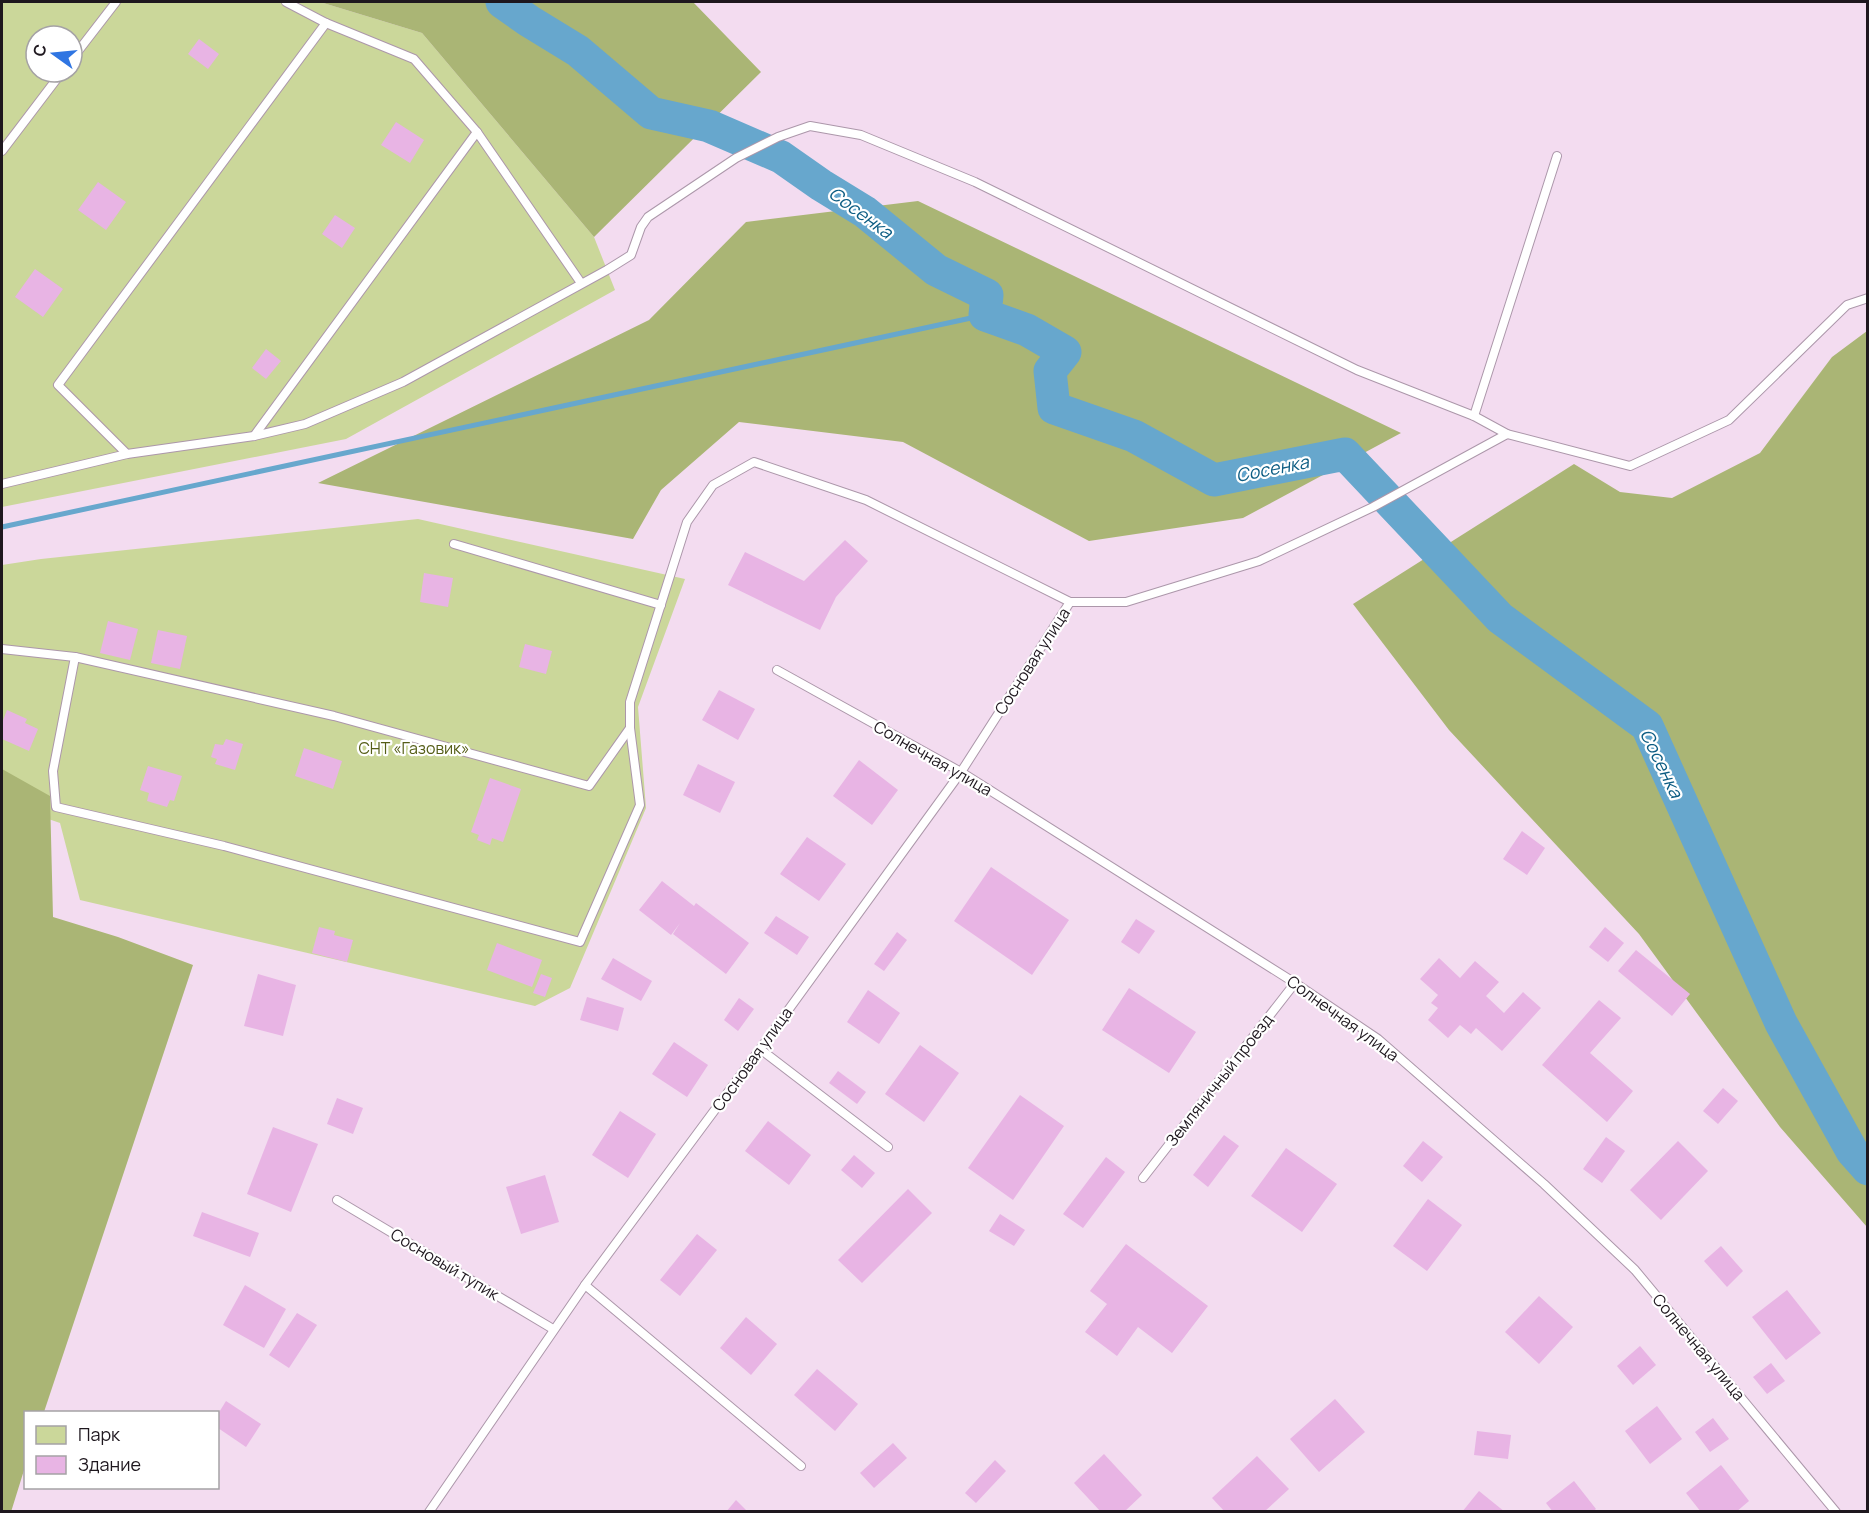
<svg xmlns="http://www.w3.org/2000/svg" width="1869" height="1513" font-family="Manrope,sans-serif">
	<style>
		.green { fill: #cbd79a; fill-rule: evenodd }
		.forest { fill: #aab575 }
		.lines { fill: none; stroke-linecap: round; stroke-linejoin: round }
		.stream { stroke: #67a7cd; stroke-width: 5 }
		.river { stroke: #67a7cd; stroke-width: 33 }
		.building { fill: #e8b4e4 }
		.lane-casing { stroke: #ac97aa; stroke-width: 10 }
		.lane { stroke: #fff; stroke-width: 8 }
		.labels { text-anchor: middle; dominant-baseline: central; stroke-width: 4.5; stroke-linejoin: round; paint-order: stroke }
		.street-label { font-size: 16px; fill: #1e171e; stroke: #fff }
		.park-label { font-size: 16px; fill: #555e17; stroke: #fff }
		.water-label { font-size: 18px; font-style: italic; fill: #0d5d83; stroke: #fff }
	</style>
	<rect width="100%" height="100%" fill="#f3dcf0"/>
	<g class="green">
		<path d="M2,2H320L422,33L594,237L615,290L346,439L2,507ZM36,36H72V72H36Z"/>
		<path d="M418,519L685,579L638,707L646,808L570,988L535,1006L80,900L60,823L2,803V565L41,559Z"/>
	</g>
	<g class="forest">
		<path d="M320,2H693L761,72L594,237L422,33Z"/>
		<path d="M918,201L1401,433L1243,518L1089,541L903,442L739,422L661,490L633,539L318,483L649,320L746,222Z"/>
		<path d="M1867,331V1227L1780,1127L1639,934L1449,730L1353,604L1574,464L1620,492L1672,498L1760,453L1832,357Z"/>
		<path d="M2,769L50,796L53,917L118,937L193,965L44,1412H26L25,1467L11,1512L2,1511Z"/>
	</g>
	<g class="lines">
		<path class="stream" d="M2,527L985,315"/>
		<path class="river" d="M502,2L529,21L578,51L651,113L709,126L781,157L821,185L865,212L936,270L987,295L985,315L1027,330L1065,352L1050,371L1054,408L1134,436L1214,480L1345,454L1500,618L1647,726L1781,1023L1852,1151L1868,1169"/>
	</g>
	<g class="building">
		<path d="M199,39L219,54L208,69L188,54Z"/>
		<path d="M396,122L424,140L410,163L381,145Z"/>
		<path d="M98,182L126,202L106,230L78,210Z"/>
		<path d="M335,215L355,228L342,248L322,234Z"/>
		<path d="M35,269L63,289L43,317L15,297Z"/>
		<path d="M266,349L281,361L266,379L252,368Z"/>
		<path d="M845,540L868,561L836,597L820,630L728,585L745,552L804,581Z"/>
		<path d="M424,573L453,578L448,607L420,602Z"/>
		<path d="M108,621L138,629L130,660L100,653Z"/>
		<path d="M158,630L187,636L180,669L151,663Z"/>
		<path d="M525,644L552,651L546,674L519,667Z"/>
		<path d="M719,690L755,709L738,740L702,720Z"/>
		<path d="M7,710L27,719L25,723L38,729L29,751L2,739V723Z"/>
		<path d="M226,739L243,744L235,770L215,764L217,759L211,757L215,744L223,745Z"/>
		<path d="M304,748L342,761L333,789L295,776Z"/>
		<path d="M859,760L898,790L872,825L833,796Z"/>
		<path d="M698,764L735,782L720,813L683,795Z"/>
		<path d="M148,766L182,776L174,801L170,800L167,807L147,801L149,793L140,790Z"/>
		<path d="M490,778L521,789L503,842L492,838L490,845L477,840L479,835L471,832Z"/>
		<path d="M1522,831L1545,848L1527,875L1503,859Z"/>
		<path d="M807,837L846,864L819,901L780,874Z"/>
		<path d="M991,867L1069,920L1032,975L954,921Z"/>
		<path d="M662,881L694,906L696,903L749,943L726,974L673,934L680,923L671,935L639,910Z"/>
		<path d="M776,916L809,937L797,955L764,933Z"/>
		<path d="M1136,919L1155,931L1139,954L1121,942Z"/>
		<path d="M319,927L335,931L334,935L353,940L347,962L312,953Z"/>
		<path d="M1605,927L1624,943L1608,962L1589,947Z"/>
		<path d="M897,932L907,940L884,971L874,964Z"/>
		<path d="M497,943L542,960L532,987L487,970Z"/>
		<path d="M1636,950L1690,994L1672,1016L1618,971Z"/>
		<path d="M613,958L652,981L641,1001L601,979Z"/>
		<path d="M1439,958L1460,978L1475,961L1499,982L1486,996L1504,1013L1523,992L1541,1008L1502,1051L1476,1028L1471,1034L1460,1025L1448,1038L1428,1020L1438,1008L1431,1003L1438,995L1420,979Z"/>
		<path d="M258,974L296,985L283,1036L244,1026Z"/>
		<path d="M541,974L552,978L545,997L533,993Z"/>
		<path d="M1129,988L1196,1032L1169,1073L1102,1030Z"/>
		<path d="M868,990L900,1013L879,1044L847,1022Z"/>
		<path d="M587,997L624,1008L618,1031L580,1020Z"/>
		<path d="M739,998L754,1009L738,1031L724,1020Z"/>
		<path d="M1599,1000L1621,1018L1590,1053L1633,1091L1607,1122L1542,1065Z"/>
		<path d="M674,1042L708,1065L687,1097L652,1074Z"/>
		<path d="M920,1045L959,1073L924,1122L885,1094Z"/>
		<path d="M838,1071L866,1092L857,1104L829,1083Z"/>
		<path d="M1723,1088L1738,1101L1718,1124L1703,1111Z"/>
		<path d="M1020,1095L1064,1126L1013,1200L968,1168Z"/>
		<path d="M337,1098L363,1108L353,1134L327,1124Z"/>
		<path d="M620,1111L656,1134L628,1178L592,1155Z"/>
		<path d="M768,1121L811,1155L789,1185L745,1151Z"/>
		<path d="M273,1127L318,1144L291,1212L247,1194Z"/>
		<path d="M1224,1135L1239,1146L1208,1187L1193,1175Z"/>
		<path d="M1606,1137L1625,1151L1602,1183L1583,1169Z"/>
		<path d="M1423,1141L1443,1157L1422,1182L1403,1166Z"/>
		<path d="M1678,1141L1708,1171L1661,1220L1630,1190Z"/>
		<path d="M1286,1148L1337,1184L1302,1232L1251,1196Z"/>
		<path d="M854,1155L875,1173L862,1188L841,1170Z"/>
		<path d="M1106,1157L1125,1172L1083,1228L1063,1214Z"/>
		<path d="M545,1175L559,1222L521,1234L506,1187Z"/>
		<path d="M908,1189L932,1213L862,1283L838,1260Z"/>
		<path d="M1428,1199L1462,1225L1427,1271L1393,1246Z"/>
		<path d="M202,1212L259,1233L250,1257L193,1236Z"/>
		<path d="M1000,1214L1025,1230L1014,1246L989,1231Z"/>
		<path d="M697,1234L717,1250L680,1296L660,1280Z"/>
		<path d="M1126,1244L1208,1306L1172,1353L1138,1327L1117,1356L1085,1332L1107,1304L1090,1291Z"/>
		<path d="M1721,1246L1743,1271L1727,1287L1704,1261Z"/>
		<path d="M245,1285L286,1309L264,1348L223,1325Z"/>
		<path d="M1787,1290L1821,1333L1786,1360L1752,1317Z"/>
		<path d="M1539,1296L1573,1327L1539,1364L1505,1332Z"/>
		<path d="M297,1313L317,1325L289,1368L269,1355Z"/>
		<path d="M746,1317L777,1344L751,1375L720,1348Z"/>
		<path d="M1640,1346L1656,1365L1633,1385L1617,1366Z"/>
		<path d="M1771,1363L1785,1381L1767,1394L1753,1377Z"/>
		<path d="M817,1369L858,1404L835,1431L794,1395Z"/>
		<path d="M1335,1399L1365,1432L1319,1472L1290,1439Z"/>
		<path d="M226,1401L261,1424L246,1447L218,1428V1414Z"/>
		<path d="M1657,1406L1682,1439L1650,1464L1625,1431Z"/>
		<path d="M1713,1418L1729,1439L1710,1452L1695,1432Z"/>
		<path d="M1477,1431L1511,1435L1508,1459L1474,1455Z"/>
		<path d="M893,1443L907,1458L874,1488L860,1473Z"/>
		<path d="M1104,1454L1142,1495L1124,1512H1101L1074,1483Z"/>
		<path d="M1257,1456L1289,1489L1264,1512H1225L1212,1498Z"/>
		<path d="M995,1460L1006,1471L976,1503L965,1493Z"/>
		<path d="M1721,1465L1749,1501L1736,1512H1701L1686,1493Z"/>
		<path d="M1574,1481L1596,1509L1592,1512H1553L1546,1503Z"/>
		<path d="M1479,1491L1505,1512H1462Z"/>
		<path d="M736,1500L748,1512H726Z"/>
	</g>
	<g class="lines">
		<defs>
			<g id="lane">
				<path d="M286,2L326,23L414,59L477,132L581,283"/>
				<path d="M72,59L116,2"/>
				<path d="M2,151L62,72"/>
				<path d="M1474,416L1557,156"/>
				<path d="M254,436L477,132"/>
				<path d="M127,454L58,385L326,23"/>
				<path d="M2,484L127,454L254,436L305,424L403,382L607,270L631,255L641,227L648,217L736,158L778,137L810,126L861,135L975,182L1357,370L1474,416L1507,434"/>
				<path d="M454,544L661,605"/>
				<path d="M2,649L75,657L334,716L589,786L630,728V702L687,522L713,485L754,462L866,500L1070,602H1126L1259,561L1373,507L1507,434L1630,466L1729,420L1847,305L1868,298"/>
				<path d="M75,657L53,771L56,807L224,846L580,942L640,805L630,728"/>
				<path d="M777,670L961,772L1295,983L1378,1039L1544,1184L1635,1270L1836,1512"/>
				<path d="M760,1049L888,1147"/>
				<path d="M1143,1178L1295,983"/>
				<path d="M337,1200L553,1329"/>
				<path d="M585,1285L801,1466"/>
				<path d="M429,1512L585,1285L760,1049L961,772L1070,602"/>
			</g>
		</defs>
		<use href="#lane" class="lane-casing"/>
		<use href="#lane" class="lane"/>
	</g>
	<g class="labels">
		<g class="street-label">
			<text transform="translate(1032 661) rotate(-57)">Сосновая улица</text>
			<text transform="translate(933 758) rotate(30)">Солнечная улица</text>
			<text transform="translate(1343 1018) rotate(36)">Солнечная улица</text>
			<text transform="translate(752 1059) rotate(-54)">Сосновая улица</text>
			<text transform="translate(1219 1080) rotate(-52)">Земляничный проезд</text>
			<text transform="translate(445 1264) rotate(31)">Сосновый тупик</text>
			<text transform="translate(1699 1347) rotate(50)">Солнечная улица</text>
		</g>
		<g class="park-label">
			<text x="414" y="748">СНТ «Газовик»</text>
		</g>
		<g class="water-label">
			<text transform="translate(861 212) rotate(36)">Сосенка</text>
			<text transform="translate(1272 468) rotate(-11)">Сосенка</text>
			<text transform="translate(1662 763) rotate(64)">Сосенка</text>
		</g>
	</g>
	<rect width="1869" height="1513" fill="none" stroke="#1e171e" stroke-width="6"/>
	<rect x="24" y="1411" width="195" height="78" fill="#ffffff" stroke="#a5a2a5" stroke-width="1.5"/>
	<rect x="36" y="1426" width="30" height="18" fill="#cbd79a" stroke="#a5a2a5" stroke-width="1.5"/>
	<text x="78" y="1441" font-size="18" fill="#1e171e">Парк</text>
	<rect x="36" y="1456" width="30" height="18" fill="#e8b4e4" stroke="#a5a2a5" stroke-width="1.5"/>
	<text x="78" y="1471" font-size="18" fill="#1e171e">Здание</text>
	<g transform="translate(54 54) rotate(285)"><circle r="28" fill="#ffffff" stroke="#a5a2a5" stroke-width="1.5"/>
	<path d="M0-4.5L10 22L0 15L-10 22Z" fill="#2f75e2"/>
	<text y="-9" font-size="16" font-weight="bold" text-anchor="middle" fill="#1e171e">С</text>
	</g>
</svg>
